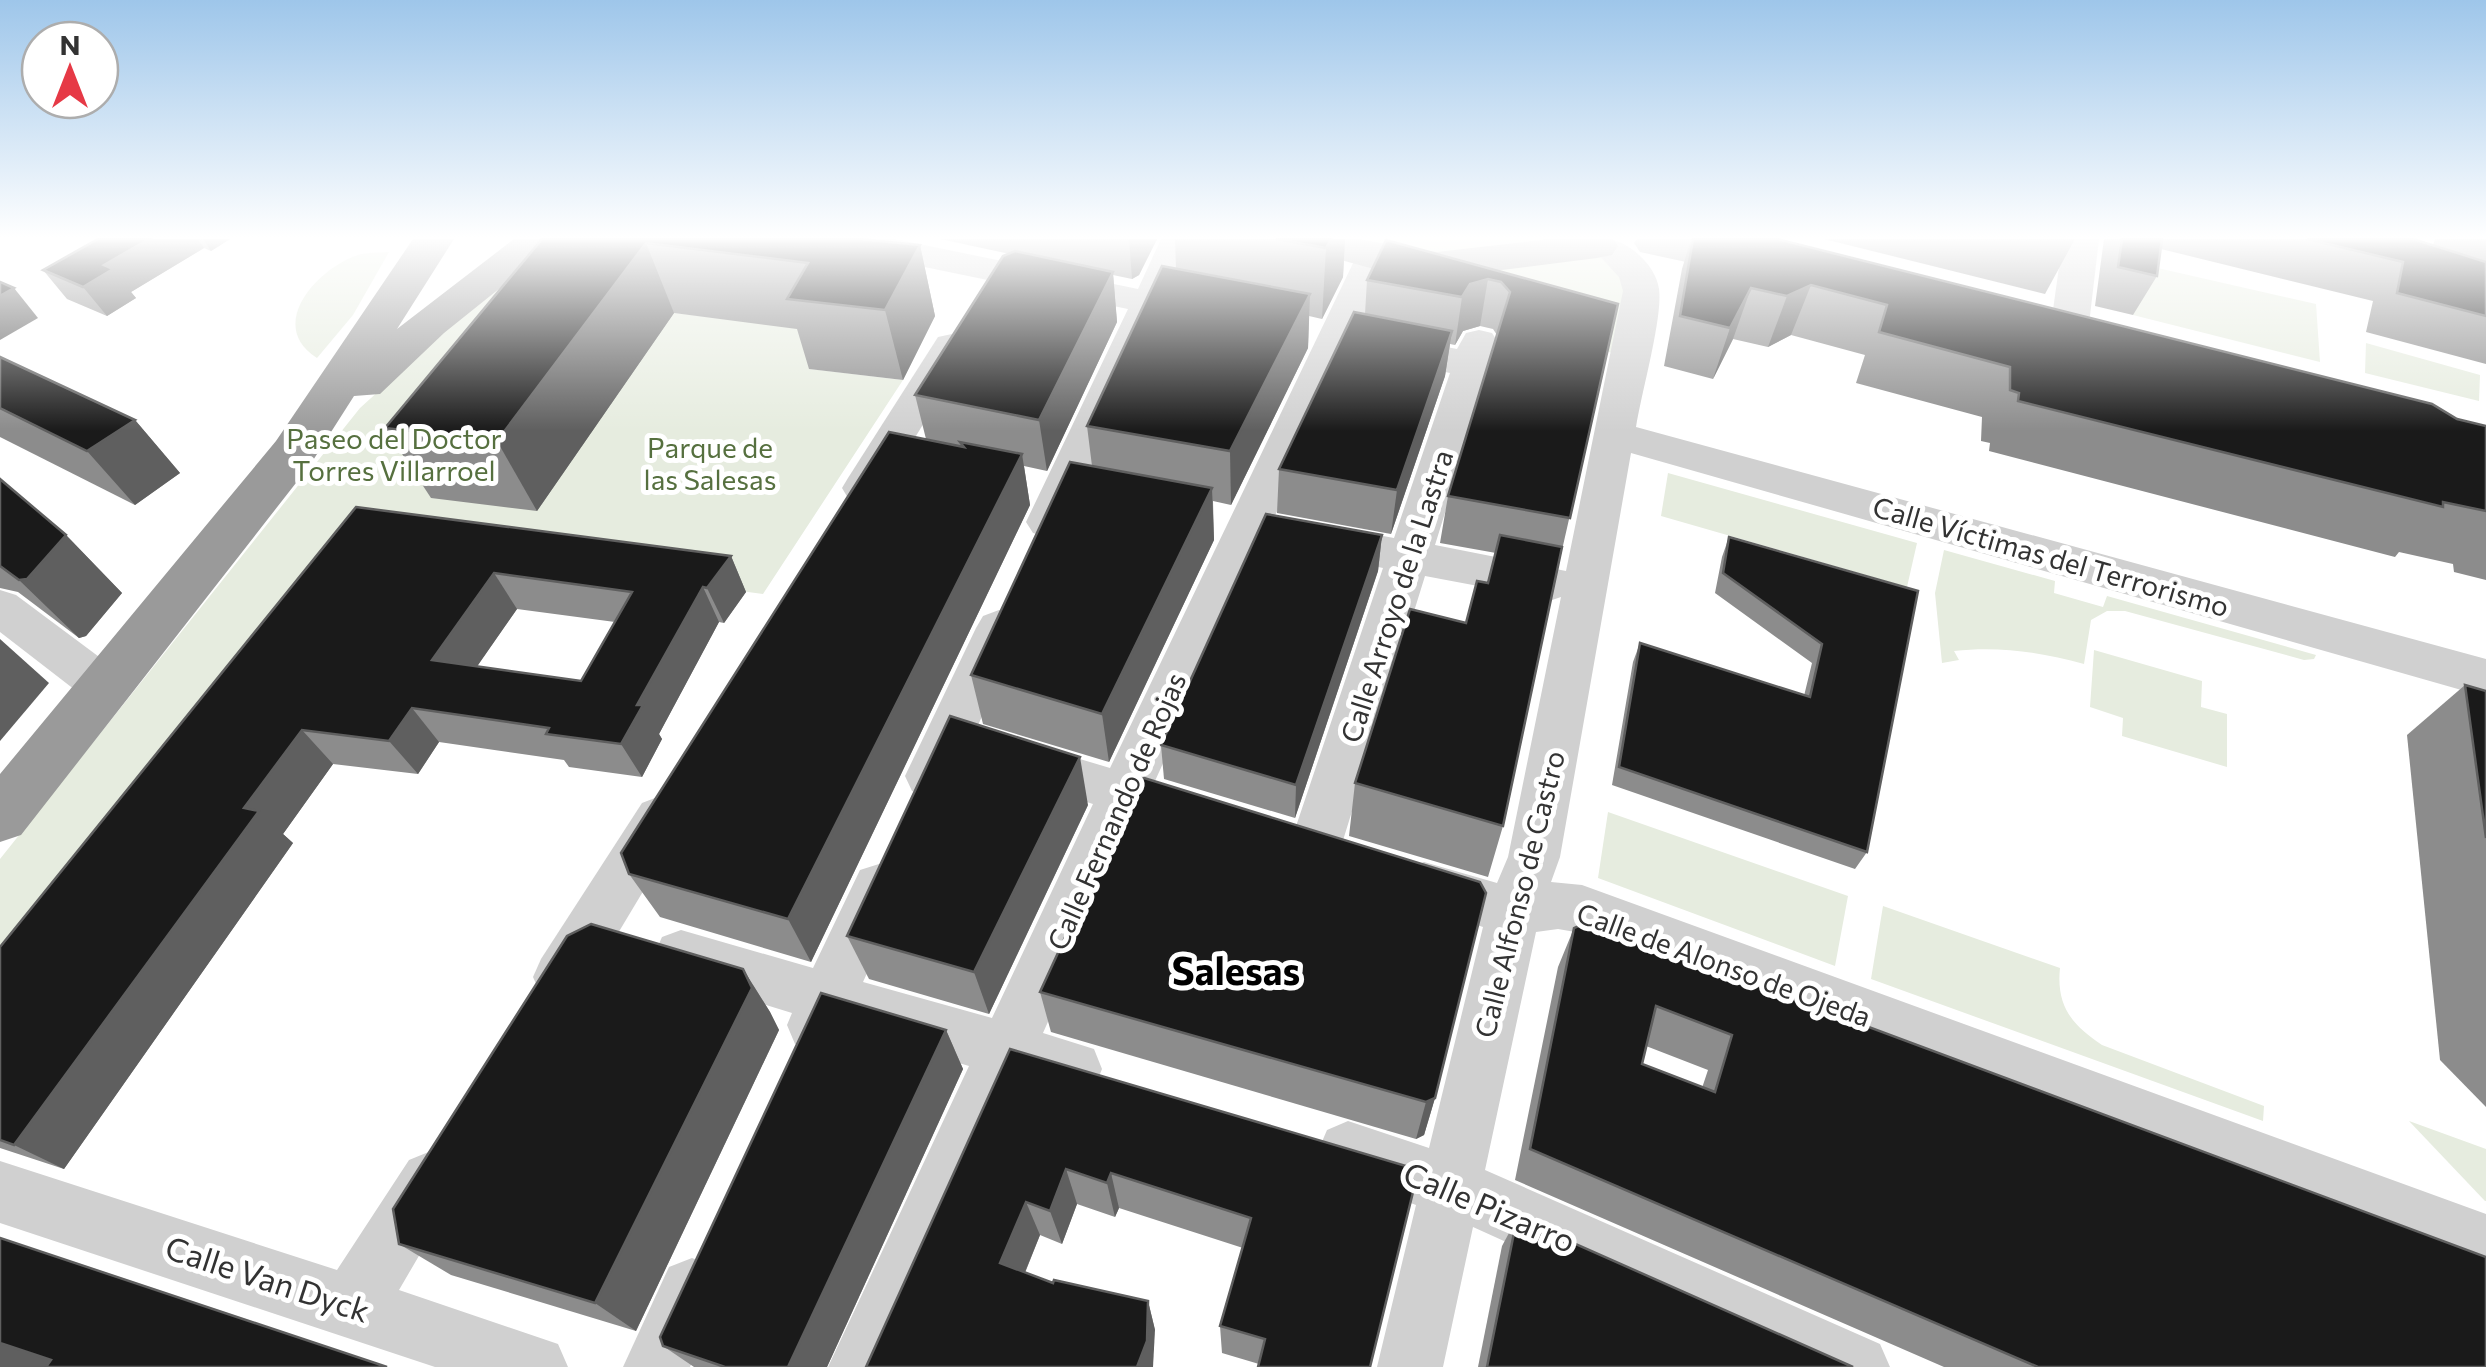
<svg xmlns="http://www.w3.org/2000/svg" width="2486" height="1367" font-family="Commissioner,sans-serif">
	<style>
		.green { fill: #e6ecdf }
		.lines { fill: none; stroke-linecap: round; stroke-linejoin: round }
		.minor { fill: #d0d0d0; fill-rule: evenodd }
		.major { fill: #ababab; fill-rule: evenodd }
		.highway { fill: #9a9a9a; fill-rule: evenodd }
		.wall { fill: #8c8c8c; fill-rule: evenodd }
		.shaded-wall { fill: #5f5f5f }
		.building { fill: #1a1a1a; stroke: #5f5f5f; stroke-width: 2.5; fill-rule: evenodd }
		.labels { text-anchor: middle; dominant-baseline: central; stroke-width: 10; stroke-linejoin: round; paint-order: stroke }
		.park-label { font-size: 28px; fill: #56703f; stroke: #fff }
		.street-label { font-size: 28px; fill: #333; stroke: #fff }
		.near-street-label { font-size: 32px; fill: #333; stroke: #fff }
		.district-label { font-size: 38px; font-weight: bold; fill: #000; stroke: #fff }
	</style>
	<rect width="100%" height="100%" fill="#fff"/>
	<g class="green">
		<path d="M572,239H695L674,313L831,330L810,369L903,380L763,594L381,543L0,1036V859L360,408L477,302Z"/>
		<path d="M1326,239H1586L1624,260L1630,357L1605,351Z"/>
		<path d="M389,252L353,315L317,358C266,326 316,269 358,255C368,252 379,253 389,252Z"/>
		<path d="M2140,264L2316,304L2320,362L2133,315Z"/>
		<path d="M2366,343L2480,375L2479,401L2365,373Z"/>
		<path d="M1668,473L1917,543L1907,587L1661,516Z"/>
		<path d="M1944,550L2055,581L2054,593L2103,607L2107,596L2316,655L2314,659L2304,660L2125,611H2107L2091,620L2084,664C2040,652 1999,646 1954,651L1959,660L1942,663L1935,593Z"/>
		<path d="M2094,650L2202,681L2201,707L2227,714V767L2122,736L2123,718L2090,707Z"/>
		<path d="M1608,812L1848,896L1835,966L1598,878Z"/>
		<path d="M1883,906L2060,968C2056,1006 2072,1025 2102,1045L2264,1106L2263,1121L1871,979Z"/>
		<path d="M2409,1121L2486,1149V1201H2485Z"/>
	</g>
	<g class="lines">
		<g class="minor">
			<path d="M824,239H895L1138,289L1161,239H1197L1171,296L1194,301L1200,309L1194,317L1181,321L1162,317L1070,522L1063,533L1048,537L1033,533L1026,522L1128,309L842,250L830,246Z"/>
			<path d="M2063,239H2099L2089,324L2083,332H2057L2051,324Z"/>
			<path d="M1613,240C1633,245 1656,267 1659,289C1663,317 1641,394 1636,427L2486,659V697L1631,453L1560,857L1551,882L1582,885L2486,1214V1276L1581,933L1558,929L1536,932L1485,1170L1880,1344L1890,1367H1782L1473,1227L1443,1367H1377L1416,1205L1327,1172L1318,1151L1327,1130L1348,1121L1429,1148L1483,927L1405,901L1397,885L1405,869L1424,862L1497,883L1508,857L1561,597L1552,600L1425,576L1340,850L1332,866L1314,872L1296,866L1288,850L1383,568L1303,551L1296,540L1303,529L1318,524L1394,538L1450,373L1370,356L1365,347L1370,338L1384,335L1457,349L1466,333L1479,330L1492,333L1498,342L1435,545L1566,571L1623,291L1619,277L1595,251L1600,243Z"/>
			<path d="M1374,246L1387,249L1392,257L1155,781L1211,799L1219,814L1211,829L1193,836L1138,818L1043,1033L1094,1049L1102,1069L1094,1089L1073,1097L1021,1082L895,1367H828L969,1066L842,1028L835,1044L815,1052L795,1044L787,1025L792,1013L662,973L654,955L662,937L681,930L813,968L860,870L879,864L898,870L906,887L863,982L992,1018L1093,804L1005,776L998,762L1005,748L1023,742L1110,768L1356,257L1361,249Z"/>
			<path d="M952,334L966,337L971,346L878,498L863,503L848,498L842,488L848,478L938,337Z"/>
			<path d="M0,590L16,595L122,674L129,687L122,700L105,706L88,700L0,632Z"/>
			<path d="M999,610L1015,616L1022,628L955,776L948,791L930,797L912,791L905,776L976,628L983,616Z"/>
			<path d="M660,796L678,803L686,818L678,833L581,995L561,1003L541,995L533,977L541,959L642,803Z"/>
			<path d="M431,1151L453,1160L462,1182L399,1290L558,1344L568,1367H435L0,1223V1161L337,1270L409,1160Z"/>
			<path d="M692,1258L715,1267L724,1290L690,1367H623L669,1267Z"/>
		</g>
		<g class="major">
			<path d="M1291,239H1357L1437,252L1550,239H1613L1618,246L1612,255L1597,258L1437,278L1374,269L1297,248Z"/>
			<path d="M1637,239H1696L1775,256L1781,265L1775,274L1760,278L1640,252L1634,243Z"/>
		</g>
		<path class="highway" d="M413,239H454L397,329L514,239H561L444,333L380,394L354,396L310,465L21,835L0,842V774L276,441Z"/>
	</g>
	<g class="wall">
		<path d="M98,239H230L211,251L204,248L131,292L136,298L107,316L67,299L43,270Z"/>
		<path d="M940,239H1157L1139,275L1132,279L1113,275L1117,322L1047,471L1024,466L1030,505L811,962L660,917L629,874L926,439L915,395L1010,254Z"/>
		<path d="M1175,239H1345L1343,277L1322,319L1309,316L1308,348L1231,505L1213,501L1214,540L1109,762L983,724L971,675L1092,466L1087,426L1176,268Z"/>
		<path d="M1691,239H1777L2486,426V580L2454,572L2453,564L2399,552L2395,557L1989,451L1990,443L1981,441L1982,417L1856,383L1865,355L1791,335L1768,347L1733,339L1713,379L1664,366L1682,269Z"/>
		<path d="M1824,239H2075L2045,294Z"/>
		<path d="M2104,239H2413L2433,245L2435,239H2486V364L2366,332L2373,301L2161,249L2157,276L2133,315L2095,306Z"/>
		<path d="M623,240L920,245L935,316L903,380L809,369L797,329L674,313L537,511L431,498L385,428Z"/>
		<path d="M1386,240L1618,304L1562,550L1503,826L1488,877L1349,836L1355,783L1466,623L1488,583L1496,553L1440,543L1448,496L1497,335L1493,329L1480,326L1463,331L1455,345L1450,344L1445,376L1391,534L1277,513L1279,469L1365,314L1367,280Z"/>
		<path d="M0,357L135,420L180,473L135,505L0,437Z"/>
		<path d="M0,479L66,535L122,593L86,636L79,638L18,592L0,588Z"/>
		<path d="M356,507L731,556L746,592L724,623L719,622L659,734L662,739L642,777L569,767L564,760L439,742L418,774L333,764L283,834L293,843L64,1169L0,1148V947ZM517,609L615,622L581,681L477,666Z"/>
		<path d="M1382,535L1378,571L1295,818L1164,779L1161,745Z"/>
		<path d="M1729,537L1918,591L1867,852L1855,869L1612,785L1633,662L1640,643L1804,696L1812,663L1715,593L1722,557Z"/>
		<path d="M2465,685L2486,691V1107L2440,1060L2407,735Z"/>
		<path d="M1088,805L989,1014L869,979L847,936Z"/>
		<path d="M1574,928L2486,1367H1944L1515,1180L1558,967ZM1646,1046L1708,1070L1702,1088L1642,1064Z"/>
		<path d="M743,969L770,1012L779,1030L636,1331L451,1275L399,1244Z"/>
		<path d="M1040,992L1435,1098L1424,1135L1416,1139L1051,1032Z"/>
		<path d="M946,1030L963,1069L827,1367H694L663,1346Z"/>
		<path d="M1010,1049L1415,1184L1259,1364L1222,1353L1220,1326L1243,1248L1119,1208L1115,1217L1077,1204L1062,1244L1040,1235L1025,1273L1053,1283L1148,1301L1155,1330L866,1367Z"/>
		<path d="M1517,1218L1853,1367H1478L1502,1246Z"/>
	</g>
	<g class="shaded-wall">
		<path d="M149,239H198L204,248L131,292L136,298L107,316L83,287L104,265Z"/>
		<path d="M203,239H230L211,251Z"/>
		<path d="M1129,239H1157L1139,275L1132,279Z"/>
		<path d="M1331,239H1345L1343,277L1322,319L1326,248Z"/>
		<path d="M646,243L674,313L537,511L497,441Z"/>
		<path d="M920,245L935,316L903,380L885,310Z"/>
		<path d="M1113,272L1117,322L1047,471L1039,420Z"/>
		<path d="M1488,279L1480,326L1463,331L1455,345L1462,297L1470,284Z"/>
		<path d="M1811,285L1791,335L1768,347L1787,296Z"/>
		<path d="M14,288L38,318L0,340V296Z"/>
		<path d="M1751,288L1733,339L1713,379L1730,328Z"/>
		<path d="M1310,294L1308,348L1231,505L1230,451Z"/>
		<path d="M1452,331L1445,376L1391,534L1397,490Z"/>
		<path d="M135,420L180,473L135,505L87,451Z"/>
		<path d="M1022,454L1030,505L811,962L788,919Z"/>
		<path d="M1212,488L1214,540L1109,762L1102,714Z"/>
		<path d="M66,535L122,593L86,636L79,638L19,580Z"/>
		<path d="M1382,535L1378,571L1295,818L1296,785Z"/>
		<path d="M731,556L746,592L724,623L707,588Z"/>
		<path d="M494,573L517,609L458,694L432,660Z"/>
		<path d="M703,587L719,622L659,734L662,739L642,777L621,744L637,705Z"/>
		<path d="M0,639L49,683L0,741Z"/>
		<path d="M412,708L439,742L418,774L389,741Z"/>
		<path d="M302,730L333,764L283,834L293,843L64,1169L14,1145L244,808Z"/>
		<path d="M1080,757L1088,805L989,1014L974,972Z"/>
		<path d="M743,969L770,1012L779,1030L636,1331L595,1303Z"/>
		<path d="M946,1030L963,1069L827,1367H788Z"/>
		<path d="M1435,1098L1424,1135L1416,1139L1426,1102Z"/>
		<path d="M1066,1169L1077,1204L1062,1244L1050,1211Z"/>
		<path d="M1111,1173L1119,1208L1115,1217L1107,1183Z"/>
		<path d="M1026,1202L1040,1235L1016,1294L1000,1263Z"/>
		<path d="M1148,1301L1155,1330L1153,1367H1137Z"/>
		<path d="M0,1343L53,1360L48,1367H0Z"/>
	</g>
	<g class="building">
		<path d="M98,239H149L104,265L113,269L83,287L43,270Z"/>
		<path d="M542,239H860L920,245L885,310L787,299L808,263L646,243L497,441L385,428Z"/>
		<path d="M1276,239H1331L1326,248Z"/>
		<path d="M1693,239H1777L2432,404L2457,419L2486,426V511L2443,502V507L2018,401L2019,393L2010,390V367L1879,332L1887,305L1811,285L1787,296L1751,288L1730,328L1680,316Z"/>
		<path d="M2122,239H2162L2157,276L2118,267Z"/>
		<path d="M2307,239H2413L2486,262V316L2397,293L2403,262Z"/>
		<path d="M1386,240L1618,304L1570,518L1448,496L1510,292L1501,282L1488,279L1470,284L1462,297L1367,280Z"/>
		<path d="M1015,251L1113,272L1039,420L915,395L1003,256Z"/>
		<path d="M1162,266L1310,294L1230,451L1087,426Z"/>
		<path d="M0,282L14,288L0,296Z"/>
		<path d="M1354,312L1452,331L1397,490L1279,469Z"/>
		<path d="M0,357L135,420L87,451L0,408Z"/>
		<path d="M889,432L964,447L960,442L1022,454L788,919L629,874L621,853Z"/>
		<path d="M1070,462L1212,488L1102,714L971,675Z"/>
		<path d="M0,479L66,535L27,579L19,580L0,566Z"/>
		<path d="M356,507L731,556L707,588L703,587L637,705H643L621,744L546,734L549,728L412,708L389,741L302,730L244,808L259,811L14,1145L0,1140V947ZM494,573L632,592L581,681L432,660Z"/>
		<path d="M1266,514L1382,535L1296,785L1161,745Z"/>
		<path d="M1500,535L1562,547L1503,826L1355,783L1410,609L1466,623L1477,581L1488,583Z"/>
		<path d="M1729,537L1918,591L1867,852L1619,767L1640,643L1810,697L1822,644L1723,573Z"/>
		<path d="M2465,685L2486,691V838Z"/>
		<path d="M950,716L1080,757L974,972L847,936Z"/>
		<path d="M1144,778L1480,882L1486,893L1435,1098L1426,1102L1040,992L1137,781Z"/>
		<path d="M1587,922L2486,1257V1367H2038L1530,1149L1574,928ZM1656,1006L1732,1035L1715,1092L1642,1064Z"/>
		<path d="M591,924L743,969L752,988L595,1303L399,1244L393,1209L567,936Z"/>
		<path d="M821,993L946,1030L788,1367H725L663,1346L660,1337Z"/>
		<path d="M1010,1049L1406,1166L1415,1184L1370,1367H1258L1265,1339L1220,1326L1251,1218L1111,1173L1107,1183L1066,1169L1050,1211L1026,1202L1000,1263L1053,1283L1054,1280L1148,1301L1147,1341L1137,1367H866Z"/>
		<path d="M1517,1218L1853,1367H1487Z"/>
		<path d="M0,1238L387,1367H46L51,1360L0,1343Z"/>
	</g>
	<linearGradient id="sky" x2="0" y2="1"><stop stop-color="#9ec6ea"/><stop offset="0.55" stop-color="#fff"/><stop offset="1" stop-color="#fff" stop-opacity="0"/></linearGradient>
	<rect width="2486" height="431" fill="url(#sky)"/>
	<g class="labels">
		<g class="park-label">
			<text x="394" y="438">Paseo del Doctor<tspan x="394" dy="32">Torres Villarroel</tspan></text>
			<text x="710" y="447">Parque de<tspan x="710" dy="32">las Salesas</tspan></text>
		</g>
		<g class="street-label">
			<text transform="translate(2051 556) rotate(16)">Calle Víctimas del Terrorismo</text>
			<text transform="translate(1396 596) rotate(-72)">Calle Arroyo de la Lastra</text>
			<text transform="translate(1116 811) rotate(-66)">Calle Fernando de Rojas</text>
			<text transform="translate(1519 894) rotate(-76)">Calle Alfonso de Castro</text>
			<text transform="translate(1724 964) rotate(20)">Calle de Alonso de Ojeda</text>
		</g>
		<g class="near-street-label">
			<text transform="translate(1490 1206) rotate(23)">Calle Pizarro</text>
			<text transform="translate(268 1278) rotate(18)">Calle Van Dyck</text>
		</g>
		<g class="district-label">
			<text x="1236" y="969">Salesas</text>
		</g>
	</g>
	<g transform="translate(70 70)"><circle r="48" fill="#ffffff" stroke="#adadad" stroke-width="2.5"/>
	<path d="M0-8L18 38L0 25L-18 38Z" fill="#e63946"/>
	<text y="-15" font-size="28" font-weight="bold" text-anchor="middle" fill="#333333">N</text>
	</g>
</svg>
